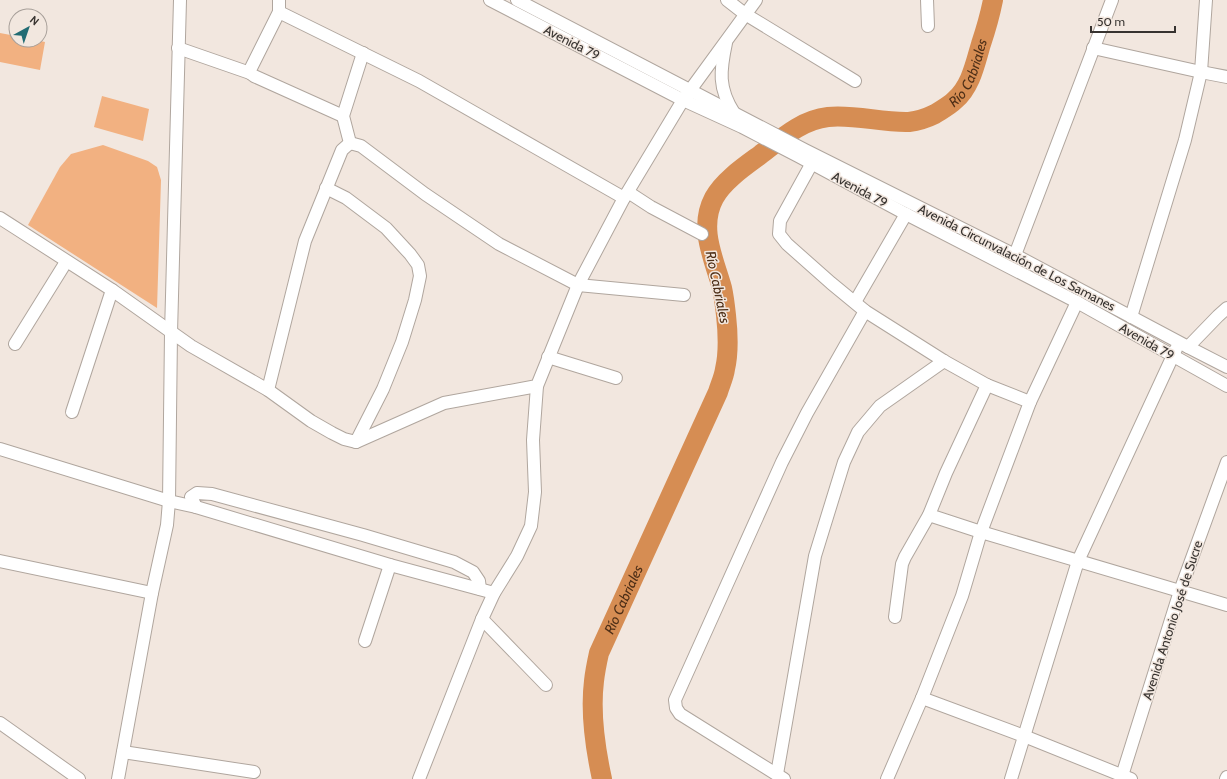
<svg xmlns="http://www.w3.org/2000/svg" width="1227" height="779" font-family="Cabin,sans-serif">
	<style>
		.green { fill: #f2b181 }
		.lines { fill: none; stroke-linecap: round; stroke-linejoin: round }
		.river { stroke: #d68d53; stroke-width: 20 }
		.street-casing { stroke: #b0a69e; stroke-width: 14 }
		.street { stroke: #fff; stroke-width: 12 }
		.labels { text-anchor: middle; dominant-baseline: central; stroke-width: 3; stroke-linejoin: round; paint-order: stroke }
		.street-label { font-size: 13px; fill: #373330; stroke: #f2e7df }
		.water-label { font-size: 14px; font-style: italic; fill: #4e2f17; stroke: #f2e7df }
	</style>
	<rect width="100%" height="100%" fill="#f2e7df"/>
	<g class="green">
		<path d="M0,33L16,36V40H36L45,42L40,70L0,62Z"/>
		<path d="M102,96L149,109L143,141L94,127Z"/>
		<path d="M103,145L148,161L157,167L161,180L157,308L28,225L60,167L71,154Z"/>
	</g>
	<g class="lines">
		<path class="river" id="s1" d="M602,779C595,747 590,713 594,681C595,672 597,662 599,653L718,392C720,385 724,377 725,369C729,352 728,333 726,315C725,306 724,297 722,288C714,259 698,228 714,198C723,181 745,166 760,155C781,139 801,120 828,117C854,114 882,123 909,122C917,121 927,118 935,114C941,110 949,106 955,100C971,86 975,64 981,44C986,29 990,15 993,0"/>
		<defs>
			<g id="street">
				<path d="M279,0V12L251,68L250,73L254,76L343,116"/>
				<path d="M490,0L683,100L742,127L798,156L906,214L1077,302L1227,386"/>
				<path d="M517,0L805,150L1015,255L1188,347L1227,367"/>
				<path d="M727,0L745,14L855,81"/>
				<path d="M927,0L928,26"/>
				<path d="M279,12L419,81L624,198"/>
				<path d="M726,43C720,71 718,88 734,113"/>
				<path d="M178,48L250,73"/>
				<path d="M1093,48L1201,72L1227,77"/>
				<path d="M350,143L361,146L425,194L499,244L578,285L684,295"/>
				<path d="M812,163L780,221L779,234L787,244L831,283L865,311L944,361L987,385L1030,402"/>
				<path d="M326,188L346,198L386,228L410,254L418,265L420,276L415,300L402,342L383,389L356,442"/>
				<path d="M628,192L651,207L702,234"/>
				<path d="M0,218L112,290L191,346L268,390L311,421L332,433L344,439L356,442L444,403L537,386L578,285L624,198L683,100L756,0"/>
				<path d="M1015,255L1112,0"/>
				<path d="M855,302L906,214"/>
				<path d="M1131,317L1185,140L1201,72L1206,0"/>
				<path d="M15,344L66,262"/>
				<path d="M1188,347L1218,316L1227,308"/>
				<path d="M548,357L616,378"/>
				<path d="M537,386L533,440L535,492L531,526L517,556L494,593L482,619L546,685"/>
				<path d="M268,390L305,241L342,150L350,143L343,116L363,53"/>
				<path d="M72,412L112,290"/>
				<path d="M0,449L169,501L196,507L390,565L494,593"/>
				<path d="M196,507L191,497L197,493L212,494L363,535L454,562L473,572L479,581L480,589"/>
				<path d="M929,515L981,532L1227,605"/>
				<path d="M0,561L152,593"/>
				<path d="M895,617L902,564L905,557L929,515L946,473L987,385"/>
				<path d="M365,641L390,565"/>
				<path d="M922,698L1024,736L1131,779"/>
				<path d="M0,723L79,779"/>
				<path d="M123,752L254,772"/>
				<path d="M777,774L815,556L844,462L858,432L880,406L944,361"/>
				<path d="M118,779L152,593L167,525L169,501L171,333L180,0"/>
				<path d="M419,779L482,619"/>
				<path d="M784,779L680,714L676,708L675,700L782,462L807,413L865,311"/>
				<path d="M887,779L922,698L962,596L981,532L1030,402L1077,302"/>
				<path d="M1011,779L1078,561L1176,349"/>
				<path d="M1121,779L1180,591L1227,462"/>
				<path d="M1226,779L1227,777"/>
			</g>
		</defs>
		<use href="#street" class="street-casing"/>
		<use href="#street" class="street"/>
	</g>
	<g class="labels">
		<g class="street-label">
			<text transform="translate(572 42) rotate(27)">Avenida 79</text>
			<text transform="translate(860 189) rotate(28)">Avenida 79</text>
			<text transform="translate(1017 257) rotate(27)">Avenida Circunvalación de Los Samanes</text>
			<text transform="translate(1147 341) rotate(30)">Avenida 79</text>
			<text transform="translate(1172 620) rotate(-72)">Avenida Antonio José de Sucre</text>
		</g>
		<g class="water-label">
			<text stroke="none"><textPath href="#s1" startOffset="919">Río Cabriales</textPath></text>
			<text transform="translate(718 287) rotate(78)">Río Cabriales</text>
			<text stroke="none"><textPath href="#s1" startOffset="186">Río Cabriales</textPath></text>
		</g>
	</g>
	<g transform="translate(28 28) rotate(40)"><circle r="19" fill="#f2e7df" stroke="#a79f99"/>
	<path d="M0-3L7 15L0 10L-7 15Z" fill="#226c74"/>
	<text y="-6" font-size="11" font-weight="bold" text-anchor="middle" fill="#373330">N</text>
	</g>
	<path d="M1091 26v6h84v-6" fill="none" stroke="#373330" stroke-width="2"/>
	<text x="1097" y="26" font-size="12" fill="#373330" stroke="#f2e7df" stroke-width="3" paint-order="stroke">50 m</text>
</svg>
